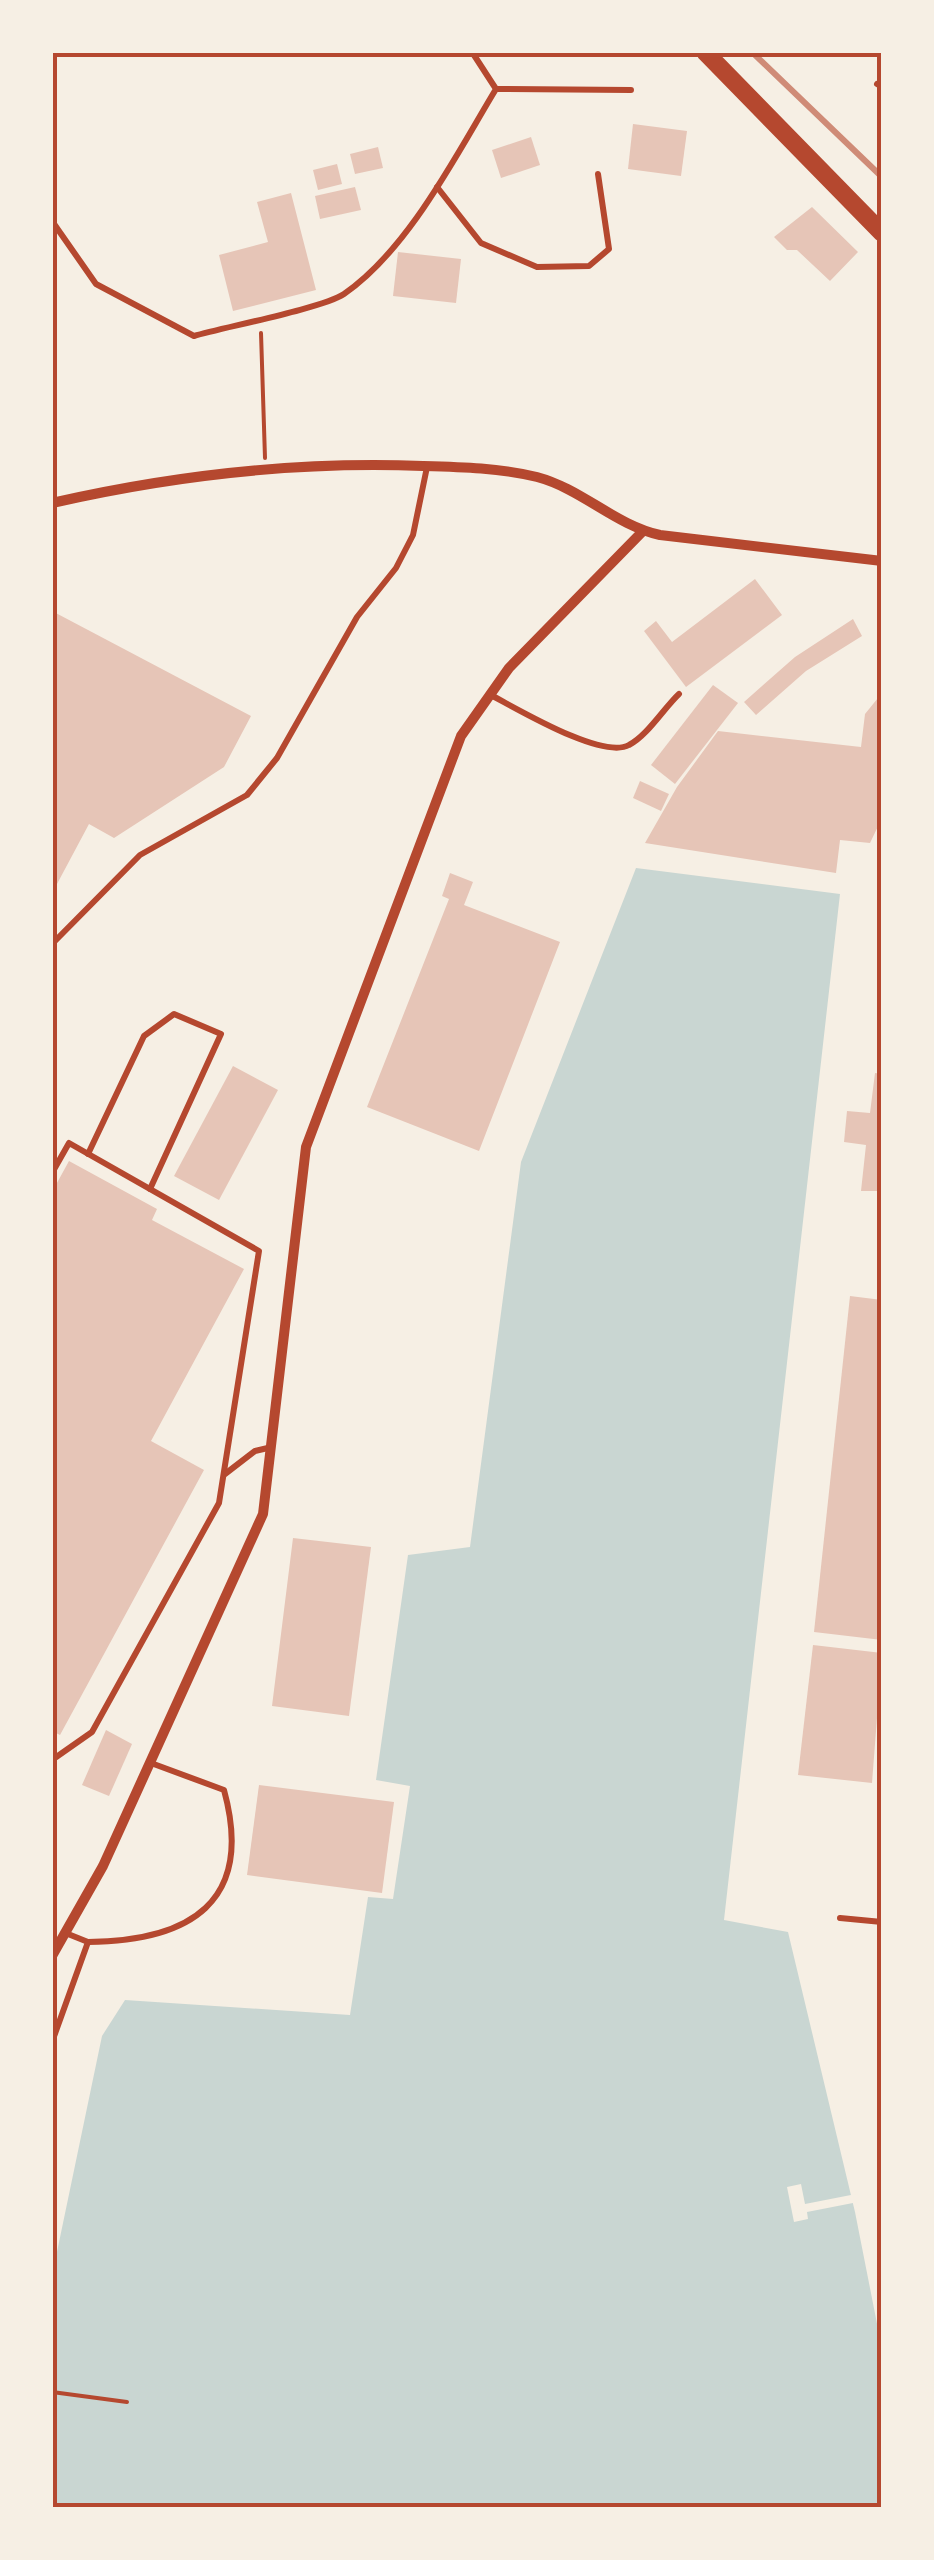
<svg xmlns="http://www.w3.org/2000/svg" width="934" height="2560" font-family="'Crimson Pro',serif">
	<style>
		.water { fill: #c9d6d2 }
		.pier { fill: #f6efe4 }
		.building { fill: #e6c5b7 }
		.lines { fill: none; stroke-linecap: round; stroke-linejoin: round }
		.path { stroke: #b5482f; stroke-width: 4 }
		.service { stroke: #b5482f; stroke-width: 6 }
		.minor { stroke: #b5482f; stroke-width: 10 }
		.secondary { stroke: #b5482f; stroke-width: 18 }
		.rail { stroke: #cf8b77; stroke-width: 6 }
		.neatline { fill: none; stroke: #b5482f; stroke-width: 4 }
	</style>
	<rect width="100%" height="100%" fill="#f6efe4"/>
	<path class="water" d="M636,868L840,894L724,1920L788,1932L855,2212L881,2344V2507L53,2508V2271L102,2036L125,2000L350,2015L368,1897L393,1899L410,1786L376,1780L408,1555L470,1547L521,1162Z"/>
	<path class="pier" d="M801,2184L805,2204L856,2194L858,2202L807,2212L808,2219L794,2222L787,2187Z"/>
	<g class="building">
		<path d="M633,124L687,131L681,176L628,169Z"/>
		<path d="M531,137L540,165L501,178L492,150Z"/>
		<path d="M378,147L383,168L355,174L350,154Z"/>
		<path d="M337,164L342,184L318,190L313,170Z"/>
		<path d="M355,187L361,210L320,219L315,196Z"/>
		<path d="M291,193L316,290L233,311L219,255L268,242L257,202Z"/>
		<path d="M812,207L858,252L830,281L797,250H787L774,237Z"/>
		<path d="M398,252L461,259L456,303L393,296Z"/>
		<path d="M755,579L782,615L686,687L644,631L656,621L672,642Z"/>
		<path d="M52,611L251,716L224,767L114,838L89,824L57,884L52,882Z"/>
		<path d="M853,619L862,636L806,671L756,715L744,702L795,657Z"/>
		<path d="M713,685L738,703L675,784L651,765Z"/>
		<path d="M882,693V818L870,843L840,840L836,873L645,843L677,787L718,731L861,747L865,714Z"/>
		<path d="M640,781L669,794L661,811L633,798Z"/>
		<path d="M450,873L473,882L464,905L560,942L479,1151L367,1107L449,899L442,896Z"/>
		<path d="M233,1066L278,1090L219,1200L174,1176Z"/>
		<path d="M875,1073L882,1074V1191H861L866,1145L844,1142L847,1111L870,1113Z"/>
		<path d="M69,1161L157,1209L152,1220L244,1269L151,1441L204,1470L60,1735L52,1731V1192Z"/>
		<path d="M850,1296L882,1300V1640L814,1632Z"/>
		<path d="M293,1538L371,1547L349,1716L272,1706Z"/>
		<path d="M813,1645L882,1653L872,1783L798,1775Z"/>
		<path d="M106,1730L132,1744L109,1796L82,1785Z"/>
		<path d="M259,1785L394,1802L382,1893L247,1875Z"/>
	</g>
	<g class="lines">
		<g class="path">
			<path d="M261,333L265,458"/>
			<path d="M52,2392L127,2402"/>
		</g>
		<g class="service">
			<path d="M877,84L882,87"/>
			<path d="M496,89L631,90"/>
			<path d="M437,187L481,243L537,267L589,266L609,249L598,174"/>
			<path d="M52,221L96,284L194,336C225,327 323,308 344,294C409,249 456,155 496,89L472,52"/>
			<path d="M489,694C516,708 602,760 629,745C647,736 664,708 679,694"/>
			<path d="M52,944L140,855L247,795L277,758L357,617L396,568L413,535L427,467"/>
			<path d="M88,1154L144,1036L174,1014L221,1034L150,1189"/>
			<path d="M52,1173L69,1143L259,1251L219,1503L92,1732L52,1760"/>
			<path d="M225,1474L255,1451L272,1447"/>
			<path d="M840,1918L882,1922"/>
			<path d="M88,1942C189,1941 255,1903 224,1790L151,1763"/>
			<path d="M52,2042L88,1942L68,1934"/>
		</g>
		<g class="minor">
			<path d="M52,503C175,475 297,461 423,466C461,467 501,468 537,477C582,489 615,525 660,535L882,561"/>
			<path d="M52,1956L103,1866L263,1514L306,1147L461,736L509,668L643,531"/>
		</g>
		<path class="secondary" d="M705,52L882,233"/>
		<path class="rail" d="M752,52L882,177"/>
	</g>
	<rect width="934" height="2560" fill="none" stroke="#f6efe4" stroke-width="110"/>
	<rect x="55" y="55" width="824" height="2450" class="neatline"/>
</svg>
